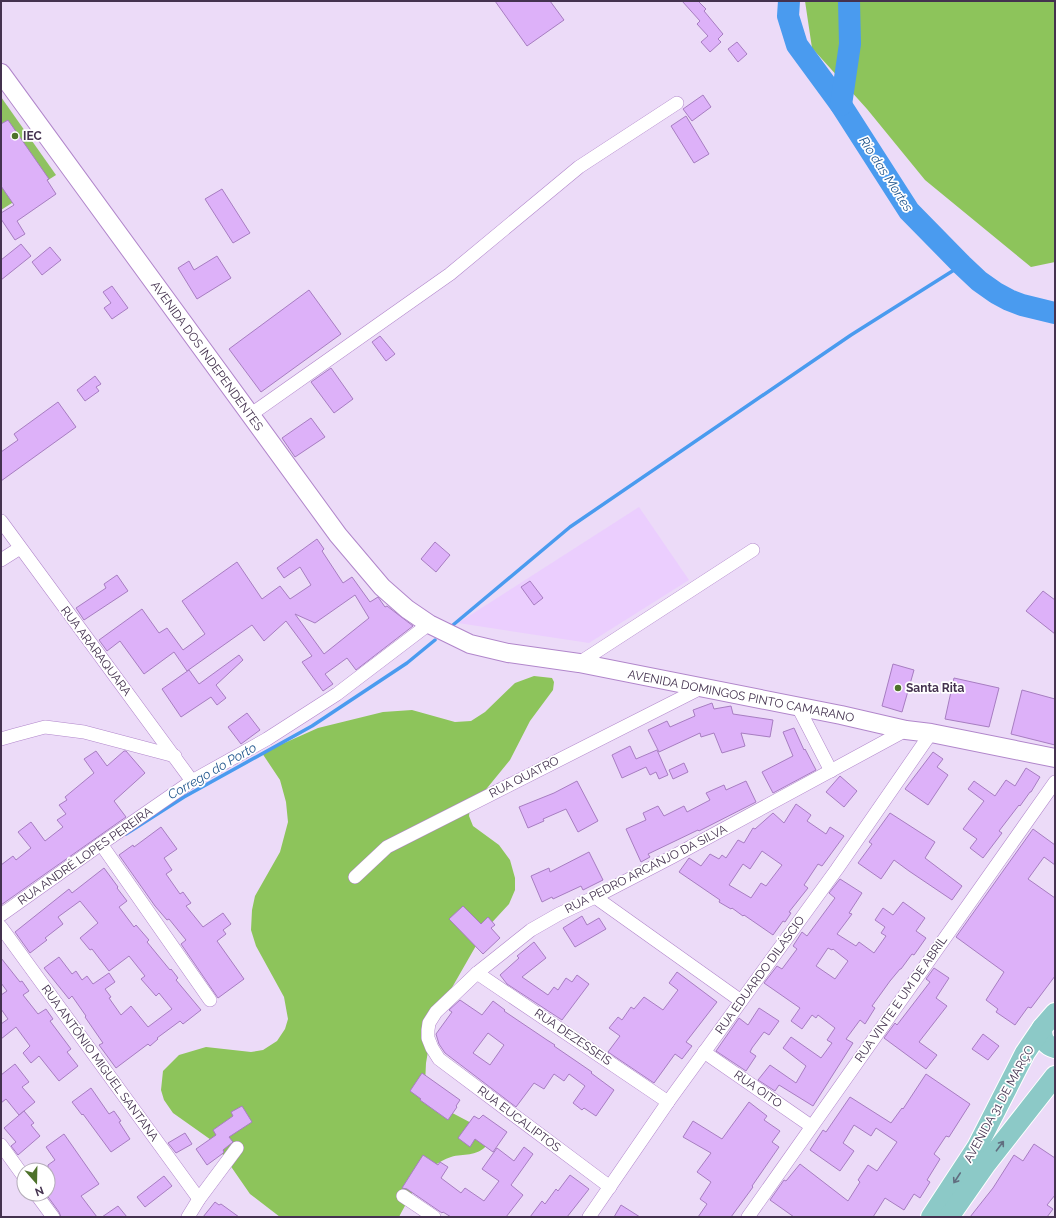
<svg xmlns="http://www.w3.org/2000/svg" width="1056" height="1218" font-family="Raleway,sans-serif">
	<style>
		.built { fill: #ebcefe }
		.green { fill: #8fc261 }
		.forest { fill: #8dc45b }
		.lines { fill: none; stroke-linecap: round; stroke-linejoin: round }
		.stream { stroke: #4a9bef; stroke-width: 3.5 }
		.river { stroke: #4a9bef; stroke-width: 22 }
		.building { fill: #ddb1f9; stroke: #a77dc1; fill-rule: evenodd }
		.minor-casing { stroke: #b186cb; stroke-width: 14 }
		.secondary-casing { stroke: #b186cb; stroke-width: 20 }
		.primary-casing { stroke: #fff; stroke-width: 22 }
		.minor { stroke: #fff; stroke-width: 13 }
		.secondary { stroke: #fff; stroke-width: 18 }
		.primary { stroke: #8cc9c7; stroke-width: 20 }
		.oneway { stroke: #616e7f }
		.poi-dot { fill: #4e722b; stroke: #fff; stroke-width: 1.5 }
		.labels { text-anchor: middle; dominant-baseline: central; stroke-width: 3.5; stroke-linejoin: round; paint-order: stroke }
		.poi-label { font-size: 12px; font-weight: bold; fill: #44324f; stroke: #fff; text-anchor: start }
		.street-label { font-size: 12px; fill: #44324f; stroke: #fff }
		.water-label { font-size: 13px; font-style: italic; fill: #1f558c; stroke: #fff }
	</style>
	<rect width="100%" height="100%" fill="#ecdbf8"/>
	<path class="built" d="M639,507L689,580L589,643L458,623Z"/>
	<path class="green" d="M1,97L56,175L1,210Z"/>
	<g class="forest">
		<path d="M805,1H1055V262L1031,267L925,180L867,109L812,48Z"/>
		<path d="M534,676L552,678L554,682L553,690L530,721L510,760L470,809L469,816L473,826L499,845L510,860L515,878V890L509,904L485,930L442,1005L431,1034L426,1063L425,1084L441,1107L477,1126L486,1146C476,1157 464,1153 451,1157C425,1165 411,1195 399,1217H280L250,1194L214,1142L173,1113L164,1100L161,1090L163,1071L179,1055L206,1047L251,1052L263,1050L277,1041L285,1029L288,1019L284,997L256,946L251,930L252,910L255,896L280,852L288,822L286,802L280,780L262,753L318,728L383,712L412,710L455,722L471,721L485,712L515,683Z"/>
	</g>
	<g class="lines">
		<g class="stream">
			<path d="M453,625L570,527L851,335L962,265"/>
			<path d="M126,834L184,797L312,726L407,663L435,640"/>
		</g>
		<g class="river">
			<path d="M789,1L788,16L797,45L841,105L909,211L962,265L979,281L996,293L1009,300L1022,305L1055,313"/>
			<path d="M841,105L850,44L849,1"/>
		</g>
	</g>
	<g class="building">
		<path d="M495,1H550L564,20L527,46Z"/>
		<path d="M682,1H698L706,9L704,11L723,34L718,39L721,42L710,52L701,42L708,36L697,24L700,21Z"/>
		<path d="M737,42L747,54L738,62L728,49Z"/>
		<path d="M703,95L711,107L692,121L683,109Z"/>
		<path d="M686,116L709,154L694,163L671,126Z"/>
		<path d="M8,120L49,179L47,180L56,194L17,221L25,234L15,240L1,219V213L14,205L1,186V124Z"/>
		<path d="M222,189L250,233L233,243L205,199Z"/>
		<path d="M21,244L31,256L1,280V260Z"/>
		<path d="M50,247L61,260L42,275L32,262Z"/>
		<path d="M217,256L231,278L197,299L178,268L189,261L194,270Z"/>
		<path d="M112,286L128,308L112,319L104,308L111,303L103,292Z"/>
		<path d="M309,290L341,334L261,392L229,349Z"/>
		<path d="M380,336L395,354L386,361L372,342Z"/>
		<path d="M331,368L353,399L334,413L311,382Z"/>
		<path d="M95,376L101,384L96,387L99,391L85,401L77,390Z"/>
		<path d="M58,402L76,427L1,481V452L18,440L14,434Z"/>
		<path d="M311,418L325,437L295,457L282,438Z"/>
		<path d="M317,539L324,549L322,551L343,583L352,577L370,602L378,597L385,607L387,606L413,626L356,670L347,658L325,674L333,684L323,691L302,662L312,656L286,621L264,641L252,625L187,671L174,652L144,674L120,641L107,651L99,640L142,609L159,633L167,628L183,650L205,634L182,601L237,562L262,599L280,586L290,599L311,585L300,567L284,578L277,568ZM355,595L369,618L324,654L295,614L315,623Z"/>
		<path d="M435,542L450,555L436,572L421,559Z"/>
		<path d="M117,575L128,591L84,620L76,608L106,588L104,584Z"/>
		<path d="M530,581L543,598L534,605L521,587Z"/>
		<path d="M1043,591L1055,600V634L1026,611Z"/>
		<path d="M239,655L243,660L216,685L226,698L217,705L211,697L181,717L162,689L189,670L199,684Z"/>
		<path d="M893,664L914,670L902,712L882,706Z"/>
		<path d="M954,678L999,688L989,727L945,719Z"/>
		<path d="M1022,690L1055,699V745L1011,734Z"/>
		<path d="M712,703L714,709L731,706L733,714L773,720L770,737L741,733L745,746L722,753L714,733L701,737L700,733L659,752L648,730L667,721L670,727L695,716L693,710Z"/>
		<path d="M247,713L260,730L241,744L228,727Z"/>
		<path d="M794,728L804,750L805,749L816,770L773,793L762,772L793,756L783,732Z"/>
		<path d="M630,746L636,759L657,750L668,775L659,779L656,772L650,775L646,767L622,778L612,755Z"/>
		<path d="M96,751L107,766L124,751H126L145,773L114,801L126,817L1,905V865L13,856L16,860L31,848L18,832L31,822L45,841L63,827L57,820L66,814L59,805L67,800L65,797L94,773L84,759Z"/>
		<path d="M933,752L943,759L937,767L948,775L928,805L905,789Z"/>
		<path d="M684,763L688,772L673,779L669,770Z"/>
		<path d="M1026,768L1040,777L1031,792H1030L1020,806L1019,805L999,831L1002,833L983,858L970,848L977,839L963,829L984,801L968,789L974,781L995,796L1006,780L1015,786Z"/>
		<path d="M840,776L857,791L844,807L826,792Z"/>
		<path d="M577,781L598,821L578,832L566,809L543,819L544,821L528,828L519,807L554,793Z"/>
		<path d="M746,781L756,802L699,831L698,830L648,854L650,857L641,862L626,829L646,820L643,813L658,806L664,816L684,806L687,812L710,800L706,793L724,785L726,790Z"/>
		<path d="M796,804L811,815L807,821L826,834L830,827L844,836L822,866L818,864L804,885L808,888L789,912L791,913L785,922L783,921L773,935L744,915L743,916L732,908L731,909L719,902L720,900L679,872L689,858L701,866L710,854L719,859L722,855L726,858L738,840L744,843L753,828L755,829L773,813L784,823ZM762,851L782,865L766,886L761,883L751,898L729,885L743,864L750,869Z"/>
		<path d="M890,813L935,842L925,858L962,886L952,900L909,871L894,860L881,879L858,863L872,844L869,842Z"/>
		<path d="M161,827L177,849L164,858L172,870L166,874L180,894L183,892L191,903L186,906L203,927L223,913L231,924L223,930L226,934L217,941L244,979L218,998L181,944L186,940L169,919L167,920L155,906L119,855L133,845L134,847Z"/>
		<path d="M1033,829L1055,845V865L1044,857L1028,879L1055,898V976L1031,1008L1028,1007L1015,1025L996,1012L998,1009L986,1000L1004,972L956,937Z"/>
		<path d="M589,852L603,880L583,890L581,886L553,899L552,897L542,902L531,876L549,868L550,872Z"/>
		<path d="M104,868L118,887L117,888L127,901L119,907L134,927L136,925L149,940L147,942L170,970L171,969L178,978L176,980L201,1010L183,1024L180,1021L157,1038L158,1039L150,1046L148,1044L116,1068L99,1045L103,1043L85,1017L86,1016L72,996L69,999L44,968L59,957L72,974L76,971L82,980L87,976L93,984L109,973L115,982L105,989L111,997L109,998L121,1015L131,1006L148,1027L172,1009L159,993L156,996L141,979L145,976L129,956L109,971L92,949L90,950L80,938L98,923L80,901L58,917L63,924L45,938L47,940L30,953L15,932L69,889L72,893Z"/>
		<path d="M840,879L862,893L849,913L852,914L837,934L856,946L859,942L874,953L886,936L881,933L885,927L875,920L883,908L893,915L903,902L925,918L916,931L926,938L914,955L912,954L901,969H900L890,981L872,1006L875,1008L865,1024L860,1020L846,1039L853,1043L813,1106L779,1085L775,1091L758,1080L770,1065L796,1083L806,1066L783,1048L791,1037L821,1058L832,1043L827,1040L835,1028L818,1015L816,1018L812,1015L802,1029L791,1021L800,1008L764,983L777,966L782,969L797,949L793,946L802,932L807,936L835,898L829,893ZM828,948L832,950L833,949L848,961L835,979L816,966Z"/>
		<path d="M463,906L481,924L488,917L495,925L491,928L500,938L483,954L449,919Z"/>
		<path d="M582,916L587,925L599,918L606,929L575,947L563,928Z"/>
		<path d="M534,942L546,958L522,977L548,995L554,987L558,990L566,978L572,982L577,975L589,984L562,1020L507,984L500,975L519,958L517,956Z"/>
		<path d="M1,958L20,982L22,981L29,991L23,995L38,1014L46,1009L53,1019L50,1021L71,1049L67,1052L78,1066L59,1081L39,1056L31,1063L23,1053L30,1046L16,1027L1,1039V1024L8,1019L1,1009V995L7,991L1,983Z"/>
		<path d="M934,968L949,978L936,998L947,1006L919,1042L937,1055L926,1069L884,1038L895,1023L897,1025L930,982L926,979Z"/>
		<path d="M677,972L717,1002L686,1042L692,1046L682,1059L675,1054L654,1083L608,1052L620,1036L609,1028L618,1017L622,1020L631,1007L634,1009L644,997L663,1010L678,990L669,983Z"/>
		<path d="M460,1000L482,1015L493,1001L505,1010L504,1011L547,1040L555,1045L554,1046L592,1072L591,1073L614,1090L596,1116L584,1108L582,1110L573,1103L585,1086L569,1074L564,1081L554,1074L544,1089L534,1083L516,1107L445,1053L439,1044L436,1034L452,1012L449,1010ZM488,1033L504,1045L490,1065L473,1053Z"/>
		<path d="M759,1008L779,1021L769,1035L764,1032L752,1048L750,1052L756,1056L746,1071L716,1051L739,1018L748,1025Z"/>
		<path d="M983,1034L999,1046L988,1060L972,1049Z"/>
		<path d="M15,1064L29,1082L22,1087L35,1102L19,1115L6,1099L1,1103V1075Z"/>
		<path d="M422,1073L460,1100L456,1106L457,1107L448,1120L420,1100L421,1099L410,1091Z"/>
		<path d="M926,1074L970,1104L949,1137L946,1136L934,1154L940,1159L927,1180L930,1182L920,1198L914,1194L904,1210L885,1198L873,1217H794L770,1200L784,1180L786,1181L800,1164L848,1201L860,1182L858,1180L868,1165L877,1171L897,1142L876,1128L871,1136L854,1125L843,1143L854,1151L840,1171L810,1150L823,1130L826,1132L850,1097L891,1123L902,1108L903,1109Z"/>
		<path d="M91,1088L109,1114L114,1111L121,1121L119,1122L130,1139L111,1152L83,1114L82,1115L72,1102Z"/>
		<path d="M749,1102L767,1116L764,1120L780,1131L772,1142L779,1147L752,1186L753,1187L731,1217H698L707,1204L700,1199L711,1182L697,1172L711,1153L683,1137L693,1121L722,1139Z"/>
		<path d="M242,1106L252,1122L229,1137L233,1142L223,1150L224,1152L222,1154L207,1165L196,1149L216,1135L213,1130L233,1116L231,1112Z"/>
		<path d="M24,1111L34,1123L31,1125L40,1136L18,1155L11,1146L16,1142L4,1128Z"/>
		<path d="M483,1115L507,1132L493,1152L475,1139L470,1147L458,1138L474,1116L479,1119Z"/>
		<path d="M185,1133L192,1144L176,1153L168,1143Z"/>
		<path d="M64,1134L99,1184L81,1196L97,1217H61L59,1212L46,1194H48V1165L55,1160L46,1147Z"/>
		<path d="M1034,1144L1055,1158V1195L1047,1205L1053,1209L1047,1217H970L993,1188L1014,1155L1023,1161Z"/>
		<path d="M524,1147L533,1154L511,1185L523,1195L506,1217H451L443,1212L442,1213L407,1189L402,1188L423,1155L438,1165L440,1162L448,1167L441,1178L461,1193L465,1188L484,1201L499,1181L482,1169L497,1148L514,1161Z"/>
		<path d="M570,1175L589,1189L567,1217H530L542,1201L545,1204L556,1189L558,1191Z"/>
		<path d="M164,1176L172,1186L145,1207L137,1197Z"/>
		<path d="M215,1202L219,1205L221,1204L239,1217H203Z"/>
		<path d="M621,1205L640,1217H614Z"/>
		<path d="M118,1206L127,1217H102Z"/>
	</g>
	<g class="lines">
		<defs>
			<g id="minor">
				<path d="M250,415L450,274L579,167L677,103"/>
				<path d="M1,521L192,781"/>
				<path d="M1,560L20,548"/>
				<path d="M579,663L753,550"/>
				<path d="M798,707L831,771"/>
				<path d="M1,739L15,735L45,727L84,732L175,756"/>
				<path d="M101,844L210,1000"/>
				<path d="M355,877L387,847L701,688"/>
				<path d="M595,897L741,1001"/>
				<path d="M1,915L101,844L192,781L267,739L337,694L429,624"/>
				<path d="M1,927L199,1199"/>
				<path d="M477,973L668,1102"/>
				<path d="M704,1052L811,1126"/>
				<path d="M1,1145L24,1177"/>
				<path d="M610,1187L439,1059L432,1048L428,1038V1030L429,1023L436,1012L477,973L531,930L559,914L595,897L672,857L906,730"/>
				<path d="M36,1194L53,1217"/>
				<path d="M403,1196L434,1217"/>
				<path d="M188,1217L199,1199L237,1148"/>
				<path d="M589,1217L668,1102L837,869L931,733"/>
				<path d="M748,1217L1055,782"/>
			</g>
			<path id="secondary" d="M1,73L338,535L382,587L407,609L429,624L470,644L508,653L579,663L841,715L906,730L931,733L1055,758"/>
			<g id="primary">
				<path d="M1042,1028C1042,1038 1044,1045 1055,1048"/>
				<path d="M931,1217L977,1147L1025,1053L1042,1028L1055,1013"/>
				<path d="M949,1217L986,1164L1055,1076"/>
			</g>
		</defs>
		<use href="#minor" class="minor-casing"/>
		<use href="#secondary" class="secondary-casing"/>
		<use href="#primary" class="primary-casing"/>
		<use href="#minor" class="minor"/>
		<use href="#secondary" class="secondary"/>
		<use href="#primary" class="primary"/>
	</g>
	<defs><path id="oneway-shaft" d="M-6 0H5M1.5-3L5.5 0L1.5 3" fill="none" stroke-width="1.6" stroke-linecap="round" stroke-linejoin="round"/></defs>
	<g class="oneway">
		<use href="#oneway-shaft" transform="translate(1000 1146) rotate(-53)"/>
		<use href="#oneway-shaft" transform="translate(957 1178) rotate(123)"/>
	</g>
	<g class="poi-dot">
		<circle cx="15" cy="136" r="4"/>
		<circle cx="898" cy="688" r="4"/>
	</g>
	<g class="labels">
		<g class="poi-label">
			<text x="23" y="136">IEC</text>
			<text x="906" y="688">Santa Rita</text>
		</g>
		<g class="street-label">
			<text transform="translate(207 356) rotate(54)">AVENIDA DOS INDEPENDENTES</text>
			<text transform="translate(96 651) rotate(53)">RUA ARARAQUARA</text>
			<text transform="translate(741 696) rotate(11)">AVENIDA DOMINGOS PINTO CAMARANO</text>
			<text transform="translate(524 777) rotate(-27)">RUA QUATRO</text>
			<text transform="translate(85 856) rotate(-35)">RUA ANDRÉ LOPES PEREIRA</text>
			<text transform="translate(646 869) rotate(-27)">RUA PEDRO ARCANJO DA SILVA</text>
			<text transform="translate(760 975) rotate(-54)">RUA EDUARDO DILÁSCIO</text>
			<text transform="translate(901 999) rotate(-55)">RUA VINTE E UM DE ABRIL</text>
			<text transform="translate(573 1037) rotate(34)">RUA DEZESSEIS</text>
			<text transform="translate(100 1063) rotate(54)">RUA ANTÔNIO MIGUEL SANTANA</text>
			<text transform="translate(758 1089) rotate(35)">RUA OITO</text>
			<text transform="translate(999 1104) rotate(-61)">AVENIDA 31 DE MARÇO</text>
			<text transform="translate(519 1119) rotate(37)">RUA EUCALIPTOS</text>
		</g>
		<g class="water-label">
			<text transform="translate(886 174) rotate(57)">Rio das Mortes</text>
			<text transform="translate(212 771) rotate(-30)">Corrego do Porto</text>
		</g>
	</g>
	<rect width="1056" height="1218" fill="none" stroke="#44324f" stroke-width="4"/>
	<g transform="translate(36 1182) rotate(160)"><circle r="19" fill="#ffffff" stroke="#b4adb9"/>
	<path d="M0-3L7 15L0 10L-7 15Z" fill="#4e722b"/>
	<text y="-6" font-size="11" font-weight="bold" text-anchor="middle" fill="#44324f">N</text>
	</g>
</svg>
